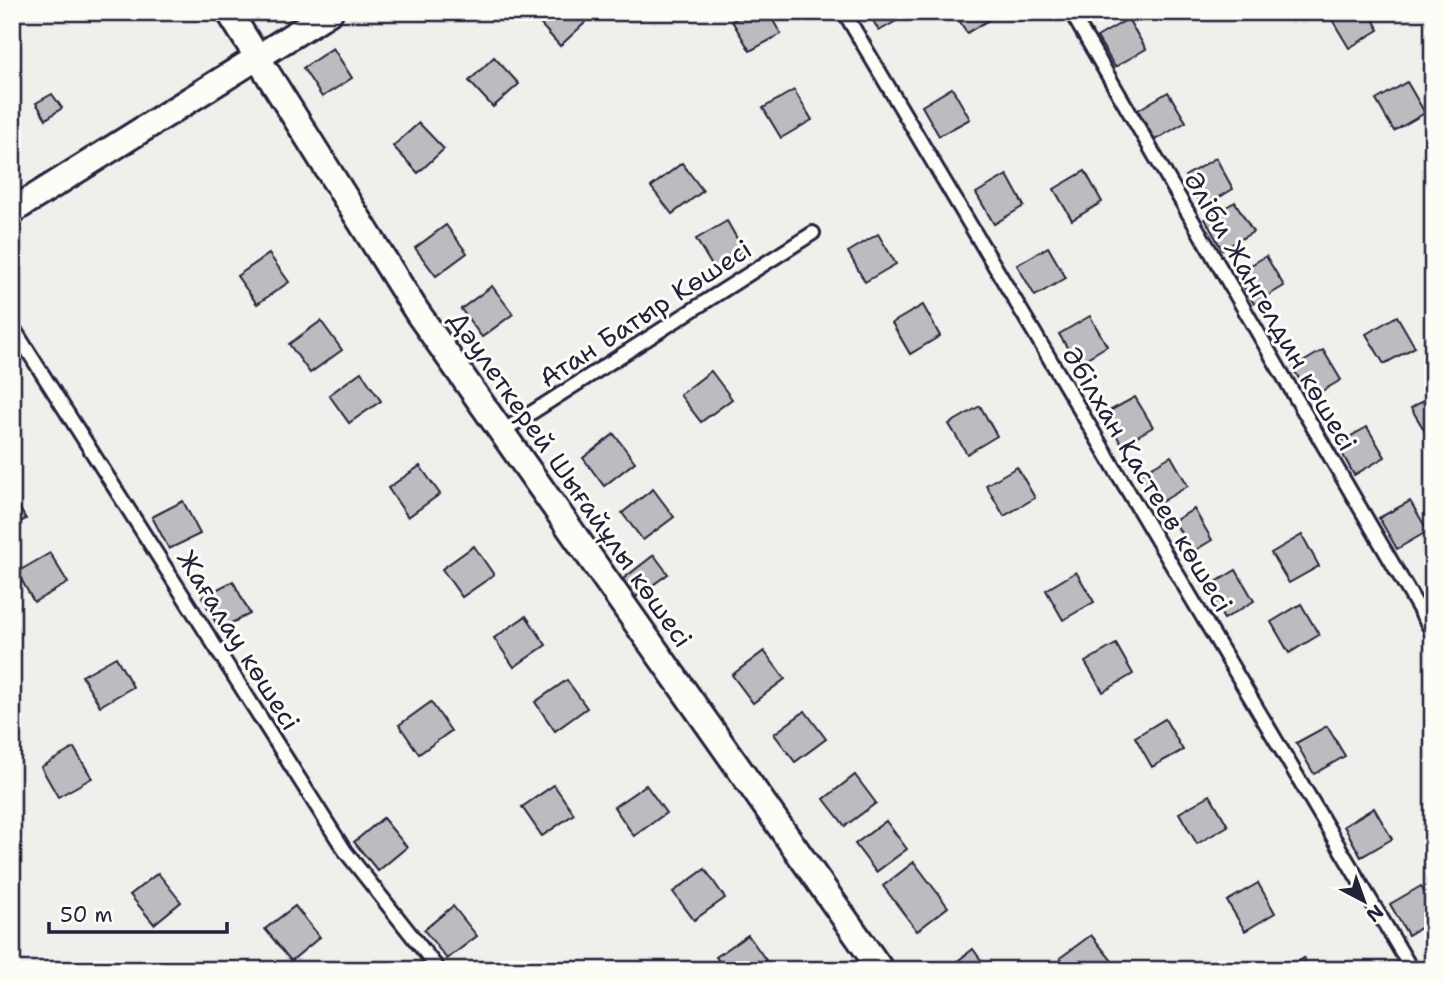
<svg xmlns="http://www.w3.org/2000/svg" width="1445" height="982" font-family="'Shantell Sans',sans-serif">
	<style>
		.building { fill: #bcbcc0; stroke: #22223b; stroke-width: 2 }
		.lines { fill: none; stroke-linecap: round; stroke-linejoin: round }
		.service-casing { stroke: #22223b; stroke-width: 18 }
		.minor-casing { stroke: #22223b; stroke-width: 30 }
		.service { stroke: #fdfcf7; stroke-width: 12 }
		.minor { stroke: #fdfcf7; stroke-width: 24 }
		.labels { text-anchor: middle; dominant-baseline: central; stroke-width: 6; stroke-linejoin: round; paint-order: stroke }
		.street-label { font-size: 26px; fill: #22223b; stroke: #fdfcf7 }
	</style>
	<rect width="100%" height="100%" fill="#f0efec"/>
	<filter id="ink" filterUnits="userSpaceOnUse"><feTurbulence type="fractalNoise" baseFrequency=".0143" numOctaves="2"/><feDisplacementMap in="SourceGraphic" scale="14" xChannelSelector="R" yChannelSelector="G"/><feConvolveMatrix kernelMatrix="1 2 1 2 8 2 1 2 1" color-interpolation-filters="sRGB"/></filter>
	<g filter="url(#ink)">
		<g class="building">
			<path d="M543,12H577L586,22L560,46L536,19Z"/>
			<path d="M747,12H768L781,34L750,51L732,21Z"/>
			<path d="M868,12H910V13L879,31Z"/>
			<path d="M954,12H996L997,15L967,33Z"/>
			<path d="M1340,12H1369L1379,30L1349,48L1331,18Z"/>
			<path d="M1128,19L1146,49L1115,67L1097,37Z"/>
			<path d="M333,48L352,78L322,97L303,68Z"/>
			<path d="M494,57L519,84L493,107L469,81Z"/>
			<path d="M1407,82L1425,113L1394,131L1376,100Z"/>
			<path d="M952,88L970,119L939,136L922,106Z"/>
			<path d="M794,90L812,120L781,138L763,108Z"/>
			<path d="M1168,92L1186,122L1155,140L1138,110Z"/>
			<path d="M52,94L62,108L46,119L36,103Z"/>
			<path d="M419,123L444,149L418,173L393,146Z"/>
			<path d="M1216,158L1233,189L1203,207L1185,176Z"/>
			<path d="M682,163L703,191L672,214L651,187Z"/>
			<path d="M1085,171L1102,202L1072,220L1054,189Z"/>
			<path d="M1007,175L1024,206L994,224L976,193Z"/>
			<path d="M1235,202L1253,232L1222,250L1205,219Z"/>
			<path d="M727,221L744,251L714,269L696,239Z"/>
			<path d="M446,225L467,253L436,276L415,248Z"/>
			<path d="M878,234L896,264L865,282L848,252Z"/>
			<path d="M1048,247L1066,278L1035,296L1017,265Z"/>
			<path d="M269,254L289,282L257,304L237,276Z"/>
			<path d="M1266,256L1284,286L1254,304L1236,274Z"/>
			<path d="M492,286L513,314L482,337L461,309Z"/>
			<path d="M923,305L940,336L910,354L892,323Z"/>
			<path d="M1090,316L1107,346L1077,364L1059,334Z"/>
			<path d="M1397,316L1415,347L1384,364L1366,334Z"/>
			<path d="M321,321L342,350L310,373L289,344Z"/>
			<path d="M1323,350L1341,380L1310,398L1293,368Z"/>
			<path d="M711,371L732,399L701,422L680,395Z"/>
			<path d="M361,372L381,401L349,423L329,395Z"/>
			<path d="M1433,395V436L1429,438L1411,408Z"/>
			<path d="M1135,397L1153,427L1122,445L1104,414Z"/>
			<path d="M980,406L997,436L967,454L949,424Z"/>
			<path d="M1367,427L1385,457L1354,475L1337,444Z"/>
			<path d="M614,434L635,462L604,486L583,458Z"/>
			<path d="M1171,456L1188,486L1158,504L1140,474Z"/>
			<path d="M420,466L440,494L408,517L388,488Z"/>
			<path d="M1017,467L1035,498L1004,516L986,485Z"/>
			<path d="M653,489L674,517L643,540L622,513Z"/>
			<path d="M12,495L26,519L12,526Z"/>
			<path d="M183,501L200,534L169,549L152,517Z"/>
			<path d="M1410,501L1428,531L1397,549L1379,518Z"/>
			<path d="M1194,509L1212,540L1192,552L1174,521Z"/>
			<path d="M1302,535L1319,566L1289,583L1271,553Z"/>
			<path d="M474,546L494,575L462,597L442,569Z"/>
			<path d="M50,553L68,583L34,602L17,572Z"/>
			<path d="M654,555L668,574L636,597L623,579Z"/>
			<path d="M1236,570L1254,601L1224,619L1206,588Z"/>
			<path d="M1076,572L1094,602L1063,620L1046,590Z"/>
			<path d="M233,581L250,614L219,629L202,597Z"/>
			<path d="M1301,604L1319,635L1289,653L1271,622Z"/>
			<path d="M526,616L546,645L514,667L494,638Z"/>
			<path d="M1116,644L1133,674L1103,692L1085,662Z"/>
			<path d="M764,651L785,679L753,703L732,675Z"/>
			<path d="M116,657L133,687L100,706L82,676Z"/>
			<path d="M567,680L587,708L555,731L535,702Z"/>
			<path d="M431,702L451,731L419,754L399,725Z"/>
			<path d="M805,711L826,739L795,762L774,734Z"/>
			<path d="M1165,719L1183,750L1152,767L1135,737Z"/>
			<path d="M1327,726L1345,756L1314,774L1296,743Z"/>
			<path d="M74,748L92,778L58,797L41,767Z"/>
			<path d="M855,775L876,803L845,826L824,799Z"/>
			<path d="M554,785L574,814L542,836L522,807Z"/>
			<path d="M646,785L666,813L634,836L614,807Z"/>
			<path d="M1210,795L1228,826L1197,844L1179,813Z"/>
			<path d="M1374,808L1392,839L1361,857L1344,826Z"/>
			<path d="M383,818L407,847L378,871L354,842Z"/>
			<path d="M886,821L907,849L876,872L855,844Z"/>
			<path d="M914,862L948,907L917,931L883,886Z"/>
			<path d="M705,869L725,898L694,920L673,892Z"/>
			<path d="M158,873L181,902L154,924L130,895Z"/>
			<path d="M1258,883L1275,913L1245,931L1227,901Z"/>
			<path d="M1421,886L1433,907V920L1408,935L1390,904Z"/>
			<path d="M295,906L320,937L291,961L265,929Z"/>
			<path d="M453,906L477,936L447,959L424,930Z"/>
			<path d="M748,935L768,963L759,970H725L716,957Z"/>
			<path d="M1091,935L1113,962L1103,970H1069L1060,958Z"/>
			<path d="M973,949L988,970H946Z"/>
			<path d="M1304,958L1310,970H1283Z"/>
		</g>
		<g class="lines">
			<defs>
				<g id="service">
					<path d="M844,12L1412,970"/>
					<path d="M1071,12L1433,633"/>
					<path d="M12,326L345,851L439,970"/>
					<path d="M503,431L813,233"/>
				</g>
				<g id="minor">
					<path d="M229,12L417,312L881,970"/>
					<path d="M12,211L330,12"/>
				</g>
			</defs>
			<use href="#service" class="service-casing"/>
			<use href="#minor" class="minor-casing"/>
			<use href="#service" class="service"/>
			<use href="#minor" class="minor"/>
		</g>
	</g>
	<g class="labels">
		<g class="street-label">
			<text transform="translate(1271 311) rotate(60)">Әліби Жангелдин көшесі</text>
			<text transform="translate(645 313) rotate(-33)">Атан Батыр Көшесі</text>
			<text transform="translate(571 479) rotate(55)">Дәулеткерей Шығайұлы көшесі</text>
			<text transform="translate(1148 479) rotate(59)">Әбілхан Қастеев көшесі</text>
			<text transform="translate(239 640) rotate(58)">Жағалау көшесі</text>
		</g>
	</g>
	<rect width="1445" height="982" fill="none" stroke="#fdfcf7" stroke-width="42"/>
	<rect x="21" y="21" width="1403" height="940" fill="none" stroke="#22223b" stroke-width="2.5" filter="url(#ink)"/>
	<g transform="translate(1364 901) rotate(139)" stroke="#fdfcf7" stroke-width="5" paint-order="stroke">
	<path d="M0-5L12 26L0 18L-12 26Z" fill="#22223b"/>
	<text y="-10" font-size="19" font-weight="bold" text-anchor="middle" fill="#22223b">N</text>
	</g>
	<path d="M49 922v10h178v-10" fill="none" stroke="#22223b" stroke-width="3.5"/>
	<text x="60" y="922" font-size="21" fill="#22223b" stroke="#fdfcf7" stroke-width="5" paint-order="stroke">50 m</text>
</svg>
